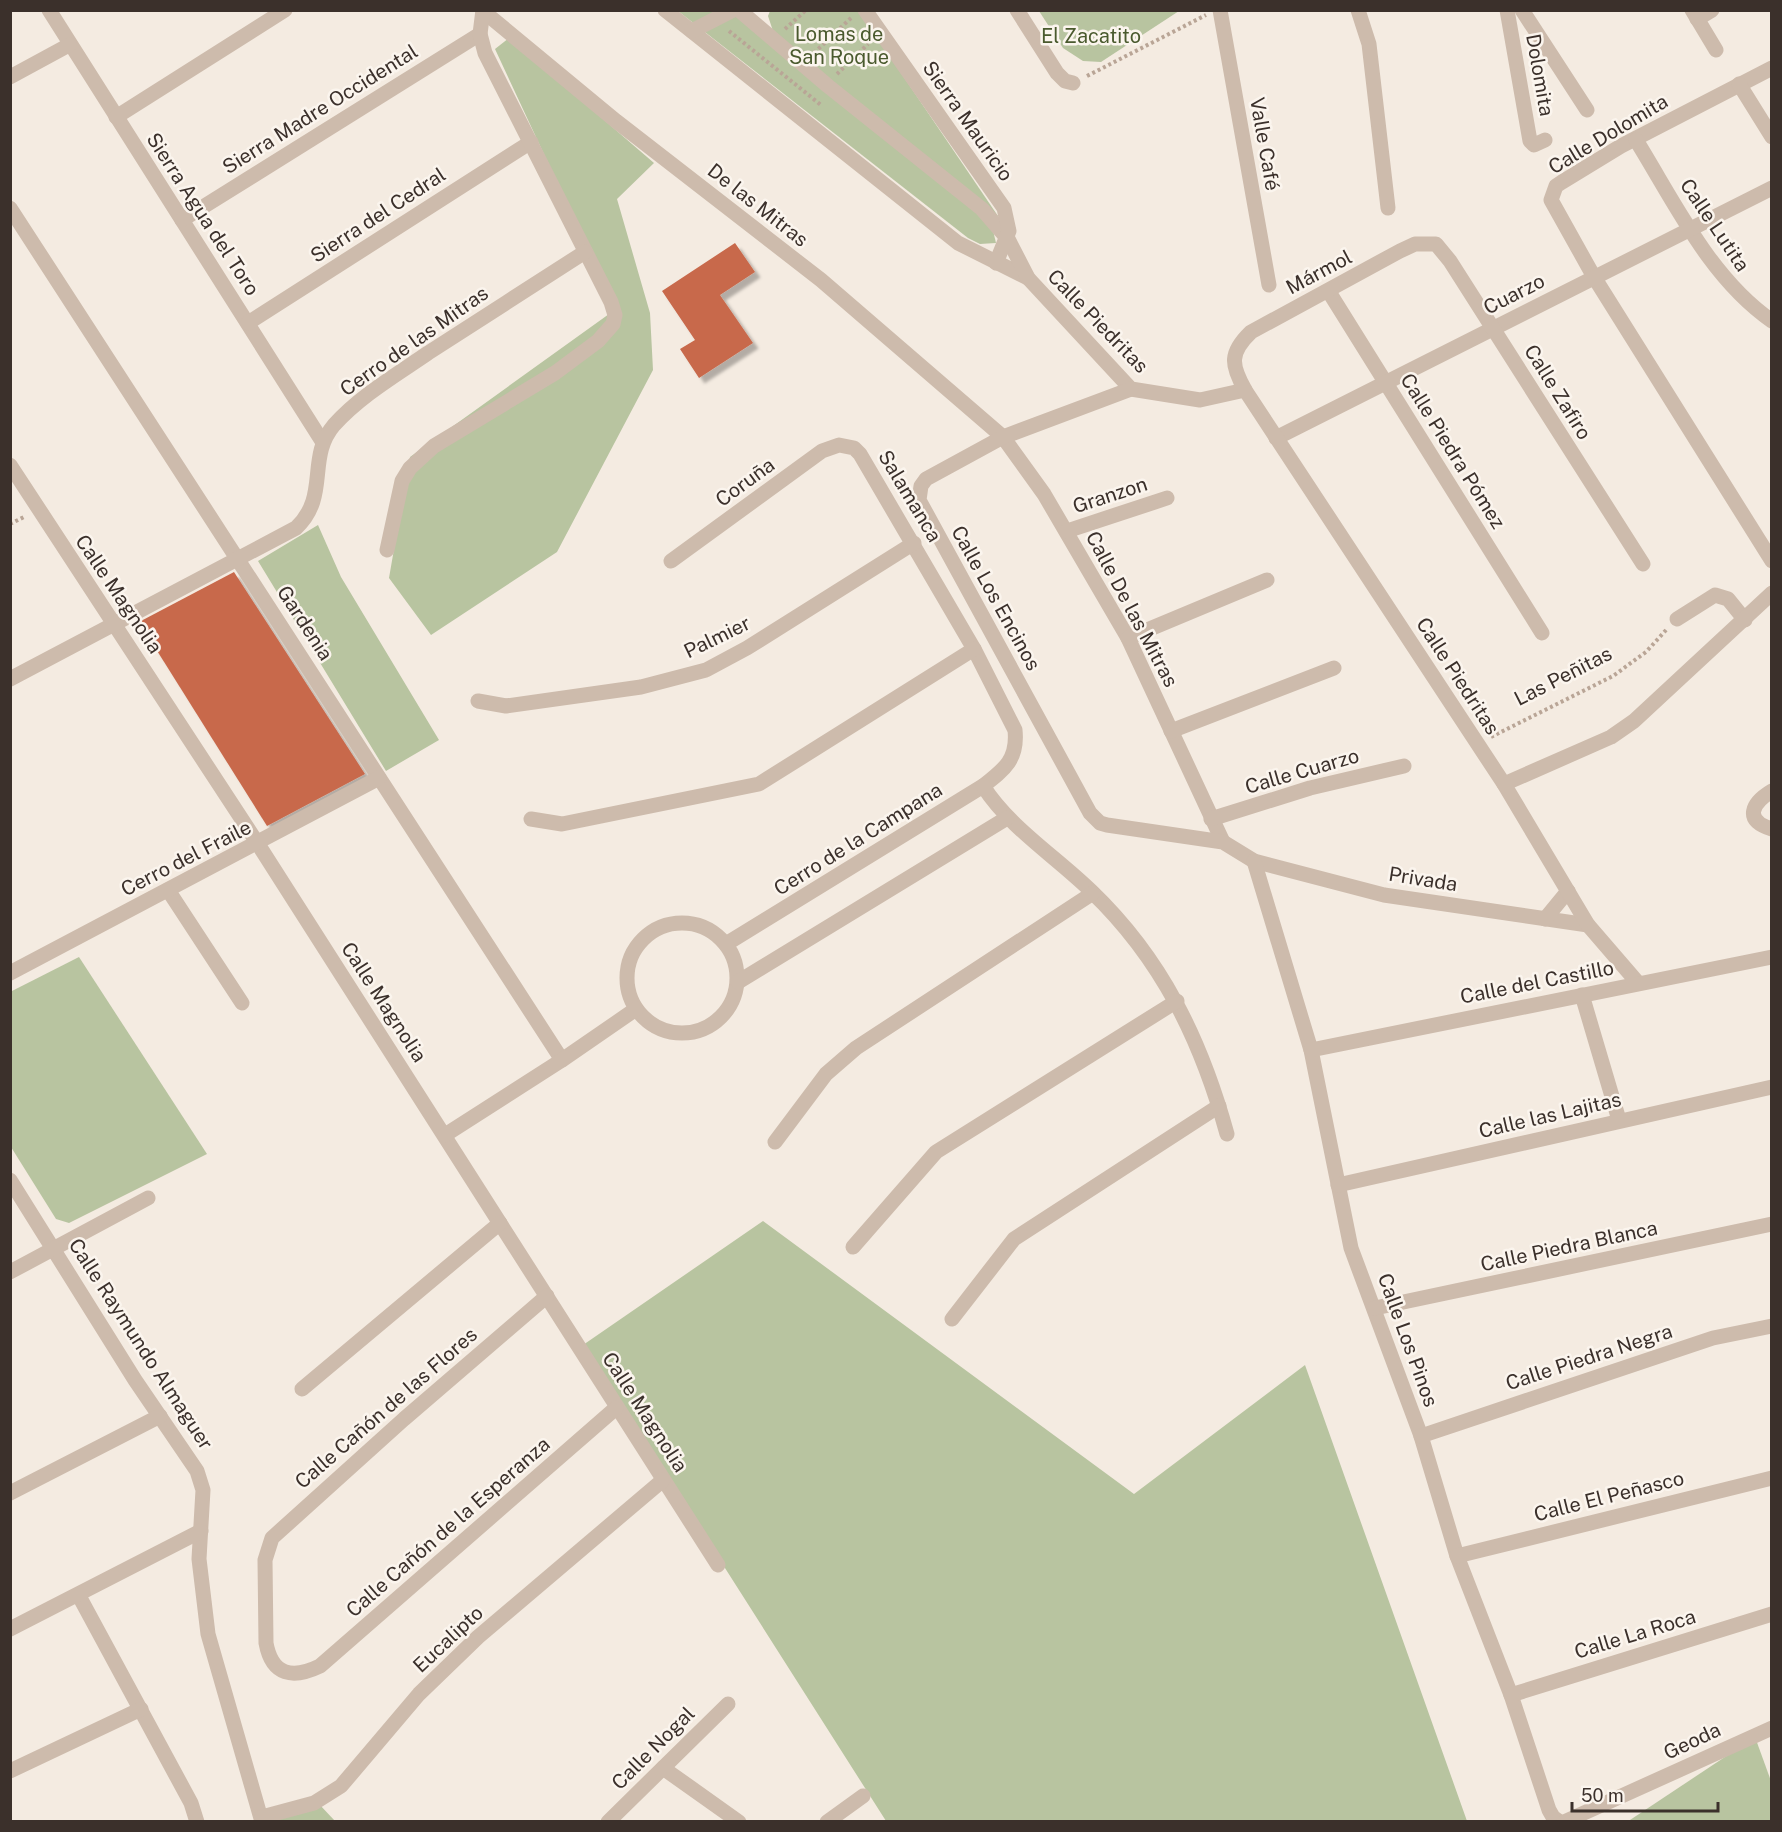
<svg xmlns="http://www.w3.org/2000/svg" width="1782" height="1832" font-family="'Public Sans',sans-serif">
	<style>
		.green { fill: #b8c4a0 }
		.building { fill: #c8694b; filter: url(#shadow) }
		.lines { fill: none; stroke-linecap: round; stroke-linejoin: round }
		.path { stroke: #b9a596; stroke-width: 4; stroke-dasharray: 3 3; stroke-linecap: butt }
		.minor { stroke: #cdbbac; stroke-width: 15 }
		.labels { text-anchor: middle; dominant-baseline: central; stroke-width: 5; stroke-linejoin: round; paint-order: stroke }
		.park-label { font-size: 20px; fill: #4a5a2e; stroke: #fbf5ee }
		.street-label { font-size: 20px; fill: #3b302b; stroke: #fbf5ee }
	</style>
	<defs>
		<filter id="shadow"><feDropShadow dx="5.5" dy="5.5" stdDeviation="1.5" flood-color="#0004"/></filter>
	</defs>
	<rect width="100%" height="100%" fill="#f4ebe1"/>
	<g class="green">
		<path d="M678,11H731L991,222L996,243L980,244L968,238Z"/>
		<path d="M770,11H859L1002,222L775,37L768,16Z"/>
		<path d="M1039,11H1179L1101,62L1083,61L1063,48Z"/>
		<path d="M509,38L654,163L617,199L650,313L653,370L557,552L431,635L389,578L410,457L616,309L495,49Z"/>
		<path d="M318,525L341,577L439,740L386,771L258,561Z"/>
		<path d="M79,957L207,1154L69,1223L56,1219L11,1147L10,992Z"/>
		<path d="M763,1221L1134,1494L1305,1365L1467,1821H886L583,1345Z"/>
		<path d="M1755,1737L1771,1781V1821L1627,1822Z"/>
		<path d="M318,1803L335,1821L271,1822Z"/>
	</g>
	<g class="building">
		<path d="M735,243L755,272L720,295L753,343L699,378L680,349L695,340L662,291Z"/>
		<path d="M234,572L365,774L267,826L139,622Z"/>
	</g>
	<g class="lines">
		<g class="path">
			<path d="M785,29L806,10"/>
			<path d="M729,31L821,105"/>
			<path d="M814,53L852,17"/>
			<path d="M837,74L868,44"/>
			<path d="M1087,76L1206,15"/>
			<path d="M10,524L26,516"/>
			<path d="M1491,737L1613,676L1646,652L1667,629"/>
		</g>
		<g class="minor">
			<path d="M49,10L322,441"/>
			<path d="M665,10L958,243L1028,278"/>
			<path d="M739,10L828,86L982,209L1008,239L1028,278L1131,389L1200,400L1245,390"/>
			<path d="M865,10L1004,208L1009,231L996,263"/>
			<path d="M1017,10L1057,73L1065,81L1073,83"/>
			<path d="M1220,10L1269,285"/>
			<path d="M1358,10L1369,44L1388,208"/>
			<path d="M1507,10L1530,141L1534,145L1545,140"/>
			<path d="M1522,10L1587,110"/>
			<path d="M1692,10L1716,50"/>
			<path d="M483,11L616,121L821,280L1003,437L1044,494L1128,638L1223,842"/>
			<path d="M1697,19L1712,10"/>
			<path d="M692,31L733,10"/>
			<path d="M1772,68L1621,146L1562,182L1556,186L1551,200L1594,277L1772,561"/>
			<path d="M10,77L69,45"/>
			<path d="M1739,84L1772,137"/>
			<path d="M116,117L285,10"/>
			<path d="M1636,140C1675,203 1710,278 1772,321"/>
			<path d="M10,208L562,1060"/>
			<path d="M182,220L480,34"/>
			<path d="M1329,292L1542,633"/>
			<path d="M248,323L531,142"/>
			<path d="M1131,389L1003,437L926,479L921,486L919,500L1090,813L1100,823L1107,825L1223,842L1254,861L1384,895L1588,925"/>
			<path d="M1276,438L1772,188"/>
			<path d="M10,465L258,844L718,1565"/>
			<path d="M1067,531L1167,498"/>
			<path d="M387,550L402,481L410,468L434,446L555,373L598,341L613,324L615,315L611,302L485,53L480,34L483,10"/>
			<path d="M671,561L822,451L839,445L854,448L860,454L974,649L1015,730C1018,759 1005,769 983,786L726,944"/>
			<path d="M1677,619L1715,595L1728,599L1745,620"/>
			<path d="M1128,638L1267,580"/>
			<path d="M10,679L296,528C330,496 306,458 334,425C360,396 396,375 428,353C480,319 533,286 585,252"/>
			<path d="M478,701L506,706L641,687L706,670L747,648L914,543"/>
			<path d="M1171,731L1334,668"/>
			<path d="M1504,784L1611,737L1634,721L1772,593"/>
			<path d="M983,786C1010,828 1055,856 1091,891C1162,959 1201,1040 1227,1134"/>
			<path d="M1772,791C1752,803 1743,820 1772,829"/>
			<path d="M531,819L562,824L759,784L974,649"/>
			<path d="M1211,819L1310,788L1404,766"/>
			<path d="M1254,861L1311,1050L1351,1248L1421,1436L1457,1556L1511,1695L1549,1810L1553,1817L1560,1822"/>
			<path d="M168,890L242,1003"/>
			<path d="M1545,919L1568,891"/>
			<circle cx="682" cy="978" r="55"/>
			<path d="M10,973L379,778"/>
			<path d="M738,982L1007,818"/>
			<path d="M1638,983L1588,925L1504,784L1245,390C1231,365 1229,353 1251,332L1400,251L1415,244H1436L1450,261L1643,564"/>
			<path d="M1582,995L1619,1120"/>
			<path d="M1311,1050L1772,957"/>
			<path d="M445,1135L562,1060L636,1009"/>
			<path d="M775,1142L826,1074L856,1048L1093,893"/>
			<path d="M10,1180L135,1380L197,1471L203,1490L199,1559L208,1634L262,1822"/>
			<path d="M1338,1185L1772,1087"/>
			<path d="M853,1247L936,1152L1177,1001"/>
			<path d="M10,1272L148,1198"/>
			<path d="M547,1296L404,1419L272,1538L265,1560L266,1643C272,1676 293,1679 320,1666L616,1408"/>
			<path d="M1375,1308L1772,1224"/>
			<path d="M952,1319L1014,1239L1219,1106"/>
			<path d="M302,1389L500,1223"/>
			<path d="M1421,1436L1713,1338L1772,1326"/>
			<path d="M10,1493L160,1416"/>
			<path d="M1457,1556L1772,1478"/>
			<path d="M79,1596L191,1803L197,1822"/>
			<path d="M10,1629L201,1531"/>
			<path d="M1511,1695L1772,1614"/>
			<path d="M663,1768L739,1822"/>
			<path d="M10,1771L141,1709"/>
			<path d="M262,1817L314,1803L341,1786L419,1694L478,1637L663,1480"/>
			<path d="M608,1822L728,1704"/>
			<path d="M827,1822L863,1796"/>
			<path d="M1564,1822L1772,1728"/>
		</g>
	</g>
	<g class="labels">
		<g class="park-label">
			<text x="839" y="34">Lomas de<tspan x="839" dy="23">San Roque</tspan></text>
			<text x="1091" y="36">El Zacatito</text>
		</g>
		<g class="street-label">
			<text transform="translate(1540 75) rotate(80)">Dolomita</text>
			<text transform="translate(320 109) rotate(-32)">Sierra Madre Occidental</text>
			<text transform="translate(968 121) rotate(55)">Sierra Mauricio</text>
			<text transform="translate(1608 134) rotate(-31)">Calle Dolomita</text>
			<text transform="translate(1265 144) rotate(80)">Valle Café</text>
			<text transform="translate(758 205) rotate(38)">De las Mitras</text>
			<text transform="translate(203 214) rotate(57)">Sierra Agua del Toro</text>
			<text transform="translate(378 215) rotate(-33)">Sierra del Cedral</text>
			<text transform="translate(1715 225) rotate(56)">Calle Lutita</text>
			<text transform="translate(1319 272) rotate(-28)">Mármol</text>
			<text transform="translate(1514 294) rotate(-27)">Cuarzo</text>
			<text transform="translate(1098 321) rotate(46)">Calle Piedritas</text>
			<text transform="translate(414 341) rotate(-35)">Cerro de las Mitras</text>
			<text transform="translate(1558 392) rotate(58)">Calle Zafiro</text>
			<text transform="translate(1453 451) rotate(58)">Calle Piedra Pómez</text>
			<text transform="translate(745 482) rotate(-36)">Coruña</text>
			<text transform="translate(1110 495) rotate(-18)">Granzon</text>
			<text transform="translate(910 496) rotate(59)">Salamanca</text>
			<text transform="translate(119 594) rotate(56)">Calle Magnolia</text>
			<text transform="translate(996 598) rotate(61)">Calle Los Encinos</text>
			<text transform="translate(1132 609) rotate(62)">Calle De las Mitras</text>
			<text transform="translate(305 623) rotate(57)">Gardenia</text>
			<text transform="translate(717 637) rotate(-26)">Palmier</text>
			<text transform="translate(1458 676) rotate(57)">Calle Piedritas</text>
			<text transform="translate(1563 676) rotate(-27)">Las Peñitas</text>
			<text transform="translate(1302 771) rotate(-16)">Calle Cuarzo</text>
			<text transform="translate(858 839) rotate(-32)">Cerro de la Campana</text>
			<text transform="translate(186 858) rotate(-27)">Cerro del Fraile</text>
			<text transform="translate(1423 879) rotate(9)">Privada</text>
			<text transform="translate(1537 982) rotate(-11)">Calle del Castillo</text>
			<text transform="translate(384 1002) rotate(57)">Calle Magnolia</text>
			<text transform="translate(1550 1115) rotate(-13)">Calle las Lajitas</text>
			<text transform="translate(1569 1246) rotate(-12)">Calle Piedra Blanca</text>
			<text transform="translate(1408 1340) rotate(70)">Calle Los Pinos</text>
			<text transform="translate(141 1344) rotate(57)">Calle Raymundo Almaguer</text>
			<text transform="translate(1589 1357) rotate(-18)">Calle Piedra Negra</text>
			<text transform="translate(386 1408) rotate(-41)">Calle Cañón de las Flores</text>
			<text transform="translate(645 1412) rotate(57)">Calle Magnolia</text>
			<text transform="translate(1609 1496) rotate(-14)">Calle El Peñasco</text>
			<text transform="translate(448 1527) rotate(-41)">Calle Cañón de la Esperanza</text>
			<text transform="translate(1635 1634) rotate(-17)">Calle La Roca</text>
			<text transform="translate(448 1639) rotate(-43)">Eucalipto</text>
			<text transform="translate(1692 1741) rotate(-25)">Geoda</text>
			<text transform="translate(653 1748) rotate(-45)">Calle Nogal</text>
		</g>
	</g>
	<rect width="1782" height="1832" fill="none" stroke="#3b302b" stroke-width="24"/>
	<path d="M1572 1802v9h146v-9" fill="none" stroke="#3b302b" stroke-width="3"/>
	<text x="1581" y="1802" font-size="18" fill="#3b302b" stroke="#fbf5ee" stroke-width="4.5" paint-order="stroke">50 m</text>
</svg>
